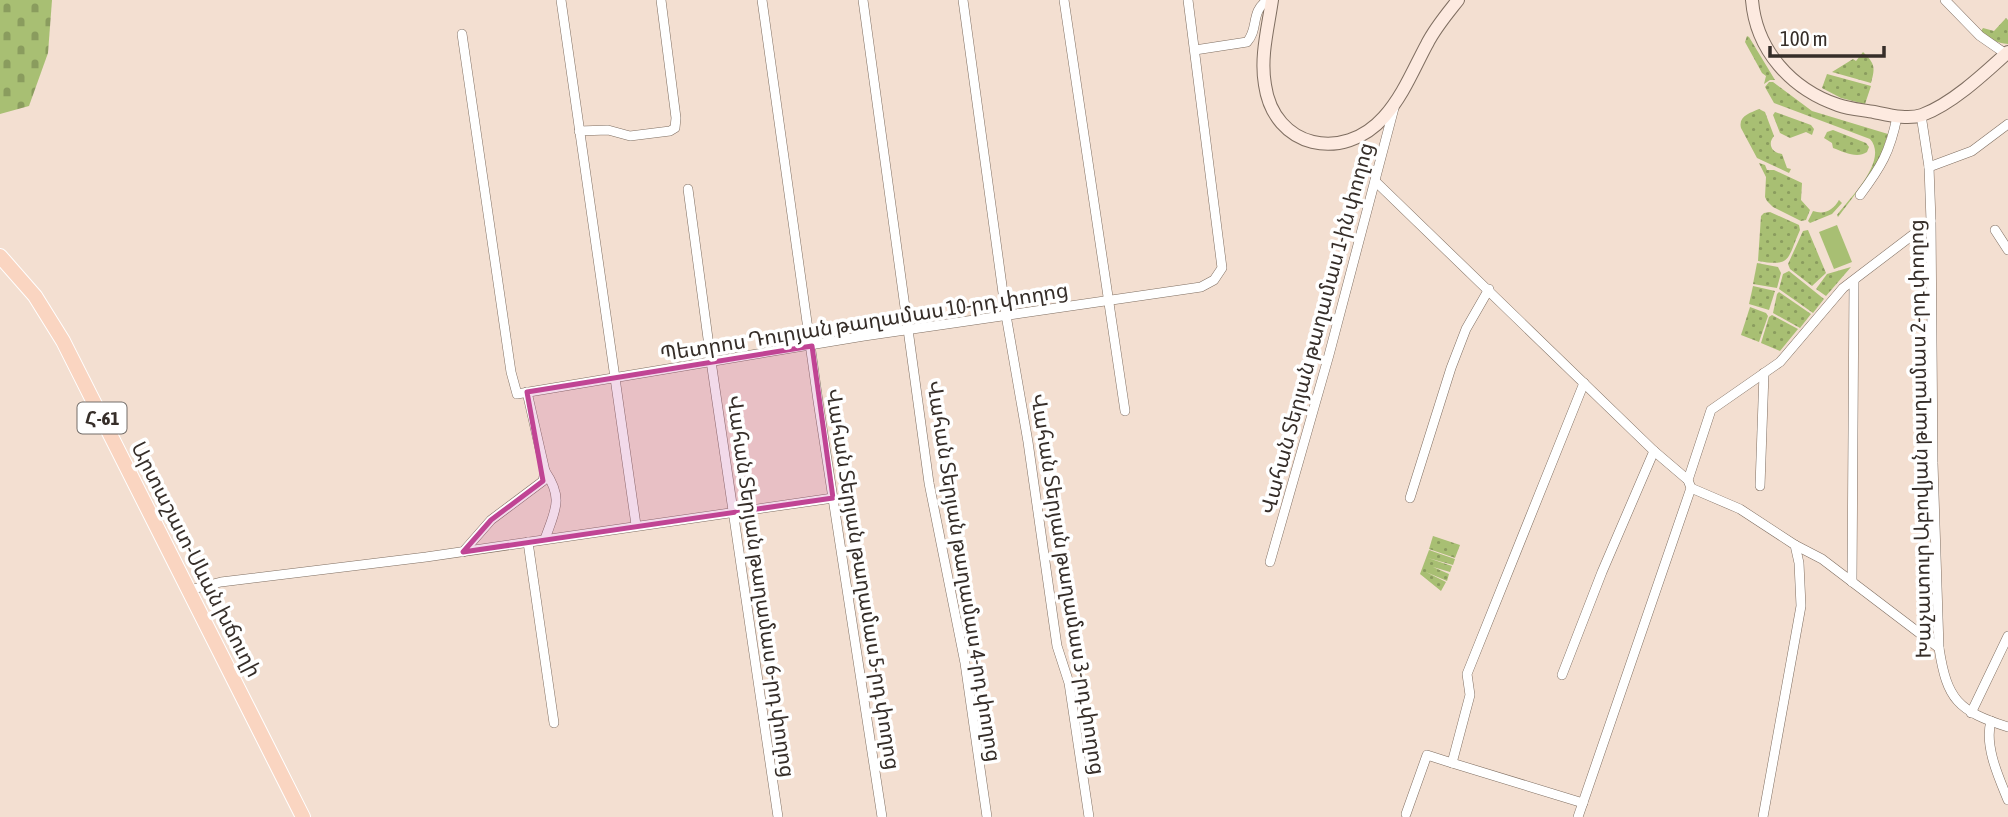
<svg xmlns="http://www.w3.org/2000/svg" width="2008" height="817" font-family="'Asap Condensed','Noto Sans Armenian',sans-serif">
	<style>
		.grass { fill: url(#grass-dots) }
		.cemetery { fill: url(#cemetery-stones) }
		.pitch { fill: #a8bf73 }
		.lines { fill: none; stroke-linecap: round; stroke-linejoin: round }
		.minor-casing { stroke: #7f6e61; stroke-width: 10 }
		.secondary-casing { stroke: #7f6e61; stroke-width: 14 }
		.primary-casing { stroke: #fff; stroke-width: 16 }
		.minor { stroke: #fff; stroke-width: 9 }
		.secondary { stroke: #fdeae0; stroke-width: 12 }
		.primary { stroke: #fad5c1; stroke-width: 14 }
		.marked { fill: #c04494; fill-opacity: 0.2; stroke: #c04494; stroke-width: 5; stroke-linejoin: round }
		.labels { text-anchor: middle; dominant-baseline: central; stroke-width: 7; stroke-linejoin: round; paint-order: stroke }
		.shield { fill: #fff; stroke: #726d69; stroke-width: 2 }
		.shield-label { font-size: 19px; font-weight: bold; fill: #362e29 }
		.street-label { font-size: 21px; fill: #362e29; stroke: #fff }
	</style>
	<defs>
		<pattern id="grass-dots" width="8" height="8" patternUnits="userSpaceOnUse" patternTransform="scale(1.75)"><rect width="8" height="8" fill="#a8bf73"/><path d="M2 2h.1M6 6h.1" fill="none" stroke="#8a9c5e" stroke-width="1.8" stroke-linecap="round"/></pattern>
		<pattern id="cemetery-stones" width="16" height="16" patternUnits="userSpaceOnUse" patternTransform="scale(1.75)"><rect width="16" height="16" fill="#a8bf73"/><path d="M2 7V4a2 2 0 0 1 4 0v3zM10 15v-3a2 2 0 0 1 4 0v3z" fill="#8a9c5e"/></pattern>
	</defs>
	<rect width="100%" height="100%" fill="#f3dfd1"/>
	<g class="grass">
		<path d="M2006,18L2008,20V44C1997,43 1988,39 1981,31L1983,28L1994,31Z"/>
		<path d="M1747,36L1749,37L1775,80H1770L1764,84L1766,76L1762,73L1745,42Z"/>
		<path d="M1863,52C1874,63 1876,66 1871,83L1832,72L1853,59L1856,61Z"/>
		<path d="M1827,74L1871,86L1865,104L1841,98L1822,88Z"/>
		<path d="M1769,82H1773L1812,111L1888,134L1878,164L1838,217L1837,215C1850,198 1889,160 1870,139L1774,103L1765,87Z"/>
		<path d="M1759,109L1765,112L1774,136C1767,144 1772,153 1782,154L1787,168L1791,169L1789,173L1757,158L1741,128C1738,116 1750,113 1759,109Z"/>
		<path d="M1775,112L1811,125L1814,129L1812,135L1806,132L1790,138L1780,133L1773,115Z"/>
		<path d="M1833,130L1866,143L1869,147L1867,152C1857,159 1844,152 1833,148L1832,143L1824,138L1827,132Z"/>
		<path d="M1759,163L1765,165L1767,170H1774L1802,183L1801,200L1810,210L1806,220L1801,221L1773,207L1767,201L1765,197L1766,177Z"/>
		<path d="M1839,200L1842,203L1832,214L1810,223L1808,221L1813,211C1825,215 1833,210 1839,200Z"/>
		<path d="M1770,212L1799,225L1800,230C1787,259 1792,267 1758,261L1761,216L1764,213Z"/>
		<path d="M1808,230L1826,273L1812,286L1790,269L1788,264L1803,231Z"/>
		<path d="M1757,263L1778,267L1781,273L1777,288L1753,284Z"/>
		<path d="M1851,267L1826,296L1816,289L1827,274Z"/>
		<path d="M1789,271L1824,299L1813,313L1779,289L1783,274Z"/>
		<path d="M1753,286L1775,291L1769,310L1749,304Z"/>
		<path d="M1779,292L1811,314L1800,328L1773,313L1777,294Z"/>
		<path d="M1750,307L1766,313L1768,316L1759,342L1741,335Z"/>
		<path d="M1772,315L1798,329L1780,351L1761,343L1769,317Z"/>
		<path d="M1433,536L1460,545L1455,558L1429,549Z"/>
		<path d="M1429,550L1455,559L1453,565L1428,558L1452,566L1450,572L1433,567L1449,574L1447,581L1426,572L1446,582L1441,591L1420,574Z"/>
	</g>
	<path class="cemetery" d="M0,0H52L48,53L29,106L0,114Z"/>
	<path class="pitch" d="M1837,225L1852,262L1834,269L1819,232Z"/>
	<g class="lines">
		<defs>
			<g id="minor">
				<path d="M561,0L636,525"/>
				<path d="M762,0L818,401L882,817"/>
				<path d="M863,0L929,483L965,663L987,817"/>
				<path d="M963,0L1006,315L1028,442L1057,646L1069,683L1089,817"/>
				<path d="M1064,0L1125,411"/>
				<path d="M1945,0L1980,36L2006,54"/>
				<path d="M462,34L511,372L517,394L864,336L1201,287L1214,280L1222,268L1188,0"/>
				<path d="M1195,50L1247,42C1259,29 1250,11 1268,0"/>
				<path d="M1921,115L1929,167L1931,221L1933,463L1939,648C1947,700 1958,711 2008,727"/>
				<path d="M579,131L608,130L630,136L670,131L675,128L676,118L661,0"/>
				<path d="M1929,167L1972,151L2008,124"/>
				<path d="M1375,181L1654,451L1688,480"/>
				<path d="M688,189L711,361L778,817"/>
				<path d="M1860,195C1881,167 1890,152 1897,117"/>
				<path d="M1995,230L2008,250"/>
				<path d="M545,471C564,499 555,510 545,539"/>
				<path d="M1760,486L1764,373"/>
				<path d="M1691,488L1740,509L1795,545L1799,563L1801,606L1763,817"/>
				<path d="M1410,498L1451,368L1466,329L1489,289"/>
				<path d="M528,542L554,723"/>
				<path d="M1795,545L1822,559L1939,648"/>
				<path d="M463,552L491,520L543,481L545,471L527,392"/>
				<path d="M1270,562L1329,355L1394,108"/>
				<path d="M1852,582L1854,281"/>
				<path d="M189,590L221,582L426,557L833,498"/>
				<path d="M1562,675L1602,572L1654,451"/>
				<path d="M1971,713L2008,636"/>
				<path d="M1991,721C1984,746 1999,778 2008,800"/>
				<path d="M1452,763L1583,803"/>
				<path d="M1406,814L1427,755L1452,763L1470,695L1467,674L1584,383"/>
				<path d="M1578,817L1691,488L1688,480L1711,410L1780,362L1843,288L1931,221"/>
			</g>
			<g id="secondary">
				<path d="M1272,0C1268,28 1260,57 1265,85C1274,148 1343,163 1384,117C1403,96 1414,68 1427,44C1435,28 1447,14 1458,0"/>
				<path d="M1752,0C1756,50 1791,89 1838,105C1849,109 1863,110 1874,112C1889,115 1908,120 1922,115C1952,104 1985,73 2008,52"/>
			</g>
			<path id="primary" d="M0,256L35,296L63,341L303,817"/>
		</defs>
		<use href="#minor" class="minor-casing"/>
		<use href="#secondary" class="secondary-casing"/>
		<use href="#primary" class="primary-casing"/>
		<use href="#minor" class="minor"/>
		<use href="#secondary" class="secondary"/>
		<use href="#primary" class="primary"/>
	</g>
	<path class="marked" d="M812,346L833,498L463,552L491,520L543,481L527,392Z"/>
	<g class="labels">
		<rect class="shield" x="77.5" y="402.5" width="49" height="31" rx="5"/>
		<g class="shield-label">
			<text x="102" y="418">Հ-61</text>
		</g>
		<g class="street-label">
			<text transform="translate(864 321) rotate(-9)">Պետրոս Դուրյան թաղամաս 10-րդ փողոց</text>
			<text transform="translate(1316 328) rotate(-75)">Վահան Տերյան թաղամաս 1-ին փողոց</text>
			<text transform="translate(1919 439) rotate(-91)">Խաչատուր Աբովյան թաղամաս 2-րդ փողոց</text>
			<text transform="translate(197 559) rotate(63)">Արտաշատ-Սևան խճուղի</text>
			<text transform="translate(965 571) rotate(81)">Վահան Տերյան թաղամաս 4-րդ փողոց</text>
			<text transform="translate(864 579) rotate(81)">Վահան Տերյան թաղամաս 5-րդ փողոց</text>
			<text transform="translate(1069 584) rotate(81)">Վահան Տերյան թաղամաս 3-րդ փողոց</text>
			<text transform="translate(762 586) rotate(82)">Վահան Տերյան թաղամաս 6-րդ փողոց</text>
		</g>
	</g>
	<path d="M1770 46v10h114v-10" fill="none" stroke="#362e29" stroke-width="3.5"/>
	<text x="1780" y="46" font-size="21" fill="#362e29" stroke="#ffffff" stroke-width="5" paint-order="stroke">100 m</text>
</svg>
